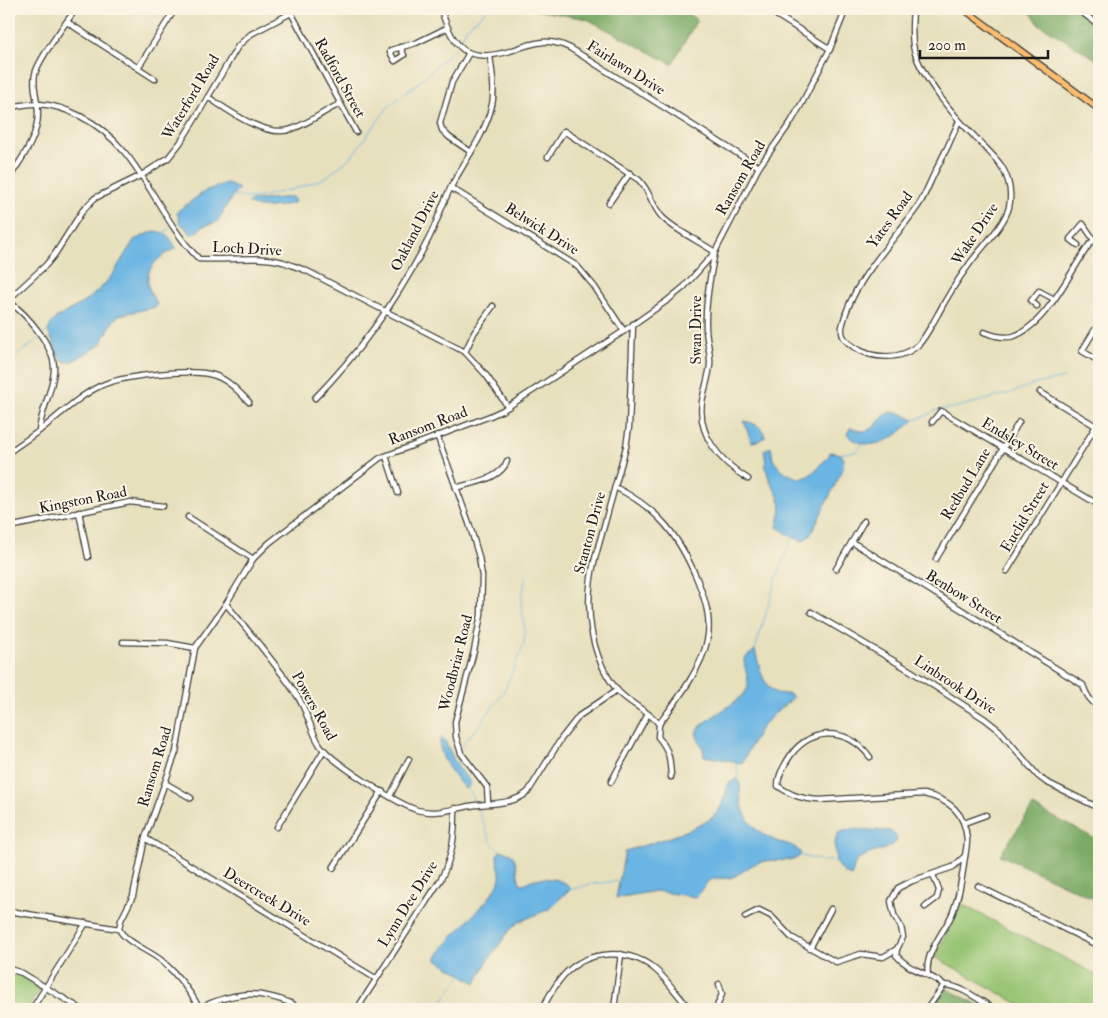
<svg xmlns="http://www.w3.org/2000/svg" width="1108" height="1018" font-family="'IM FELL Double Pica',serif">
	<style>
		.green { fill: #98c573; stroke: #5a7048 }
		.forest { fill: #7aaa65; stroke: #4b6340 }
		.water { fill: #6ab5e3; stroke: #436880 }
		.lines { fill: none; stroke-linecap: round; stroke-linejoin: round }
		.stream { stroke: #6ab5e3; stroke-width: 1 }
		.minor-casing { stroke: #3a3934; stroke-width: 7 }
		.major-casing { stroke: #3a3934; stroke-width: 8 }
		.minor { stroke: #fff; stroke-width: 4.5 }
		.major { stroke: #fcbd6f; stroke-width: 5.5 }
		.labels { text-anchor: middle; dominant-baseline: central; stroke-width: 4; stroke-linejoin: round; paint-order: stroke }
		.street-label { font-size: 15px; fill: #1c1c1c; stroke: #fcf5e5 }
	</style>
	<rect width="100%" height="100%" fill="#fcf5e5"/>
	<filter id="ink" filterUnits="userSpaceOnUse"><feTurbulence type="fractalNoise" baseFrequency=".02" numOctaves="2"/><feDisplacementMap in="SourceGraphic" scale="10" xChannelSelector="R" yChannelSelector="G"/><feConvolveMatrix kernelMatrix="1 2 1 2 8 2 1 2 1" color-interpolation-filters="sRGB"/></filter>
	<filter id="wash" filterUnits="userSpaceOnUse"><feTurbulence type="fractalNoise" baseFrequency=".0096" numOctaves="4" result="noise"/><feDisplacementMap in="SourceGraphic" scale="20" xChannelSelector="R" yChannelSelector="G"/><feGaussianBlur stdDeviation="1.12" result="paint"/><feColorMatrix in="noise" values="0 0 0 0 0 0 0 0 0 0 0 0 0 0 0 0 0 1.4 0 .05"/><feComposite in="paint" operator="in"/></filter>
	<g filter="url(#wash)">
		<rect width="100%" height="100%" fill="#e7e0bd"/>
		<g class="green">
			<path d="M961,904L1099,976V1009H1028L935,957Z"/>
			<path d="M9,972C19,974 35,980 41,989L27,1009H9Z"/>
		</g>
		<g class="forest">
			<path d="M529,9H681L697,20L672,64L587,19Z"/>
			<path d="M1028,9H1099V61L1039,24Z"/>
			<path d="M1033,806L1099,841V901L1000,855Z"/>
			<path d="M945,988L987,1009H931Z"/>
		</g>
		<g class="water">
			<path d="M226,183L239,189L233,195L217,222L203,226L195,234H191L180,222L177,213L179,210L207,190Z"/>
			<path d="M292,197L295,200L294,203C281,206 258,211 248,203L250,201Z"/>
			<path d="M154,231C167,232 170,237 176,248C150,261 138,277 157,304L156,307L119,315L112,323L100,345L73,361L65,362L59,357L48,331L51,324L56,318L86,301L101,288L113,274L134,240Z"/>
			<path d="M890,412L903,414L914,420C896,437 870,457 847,434L850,428C855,428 859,431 863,431C874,432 881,416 890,412Z"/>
			<path d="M744,421C754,423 763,426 765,437L759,441L751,442Z"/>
			<path d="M771,447C772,451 772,455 773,459C776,467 793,479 802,478C809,478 816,469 821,464C825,460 829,458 830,452L841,454L844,459L842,471L811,534L803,541L792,537L777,527C785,500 779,501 769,478C765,469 766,459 764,450Z"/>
			<path d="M755,650C759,664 762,687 777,693C781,694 786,694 790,694L793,698L774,714L760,729L742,763L704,756C704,745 698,742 696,732C705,717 746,701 748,686C749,677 744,668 744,659Z"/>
			<path d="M441,738L445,741L457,766L471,783L466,789L464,788C455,777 435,753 441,738Z"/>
			<path d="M737,779L739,781C741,788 740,795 741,801C746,824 758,834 779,842C787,844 794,845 800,852V856C789,863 777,859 765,861C751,862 743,874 730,878C724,879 717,877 711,880C703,884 703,893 695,897L656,891L616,898L625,851C645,845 702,829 715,815C724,806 724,794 729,783Z"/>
			<path d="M851,829L890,831L896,836L897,841C887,853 868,850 857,861C853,866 854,871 851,876C846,874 840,870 838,866C834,860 834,838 838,833Z"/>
			<path d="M500,851C521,850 514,872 521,884C527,884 527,881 532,880C543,876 564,879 571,888L549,909L519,922L509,931L487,962L476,983L436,959C449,934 495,901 500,878C501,871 497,863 497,855Z"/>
		</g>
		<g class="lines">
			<g class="stream">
				<path d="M460,43L466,28L488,9"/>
				<path d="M231,195L246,198L259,197L298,188L325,178L351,157L388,107L430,73L438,64L455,48"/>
				<path d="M177,224L181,222"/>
				<path d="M163,233L171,228"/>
				<path d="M9,358L22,352L49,330"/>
				<path d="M912,420L926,416L936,410L954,408L1011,393L1032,385L1064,378"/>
				<path d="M840,454L857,451L864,442"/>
				<path d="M755,650L776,579L792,538"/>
				<path d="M461,748L465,741L483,721L497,701L505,689L524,644L525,631L521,603L526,575"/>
				<path d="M736,762L739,782"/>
				<path d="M457,765L459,754"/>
				<path d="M467,787L475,803"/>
				<path d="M477,807L491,842L500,851"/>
				<path d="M798,855L823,861H836"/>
				<path d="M570,890L591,884L620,881"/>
				<path d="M437,1009L461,975"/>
			</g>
		</g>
	</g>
	<g filter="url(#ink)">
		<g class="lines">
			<defs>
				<g id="minor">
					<path d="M289,9L356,132"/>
					<path d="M441,9C453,49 467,64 510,51C521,47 532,43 543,42C553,41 561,44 570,48L759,167"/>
					<path d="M767,9L830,49"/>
					<path d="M913,9C912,22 911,37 914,50C922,78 954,116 974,136C983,146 995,156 1002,167C1009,179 1012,194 1009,207C1005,225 979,250 968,266C957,281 947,297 938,314C932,324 926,337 918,345C901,361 872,359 854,347C845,341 839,335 843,323C853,280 896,239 920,203C926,193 930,182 935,172C944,155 952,138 959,121"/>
					<path d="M1077,9L1099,25"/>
					<path d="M67,22L155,79"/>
					<path d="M400,47L404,55L395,61L390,52L391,50L416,43L447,28"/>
					<path d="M469,53L452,82L440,123L442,130L449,137L471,152"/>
					<path d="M138,68L175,9"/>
					<path d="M208,97C229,111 267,139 292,129C309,123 324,111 340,104"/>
					<path d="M9,107C19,106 30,103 39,104C53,105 68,110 80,116C141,146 154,214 199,259C227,261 256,255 283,262C290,264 298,268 305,270L465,352L486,375L508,407"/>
					<path d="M548,157L564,131L639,180C650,191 652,206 662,217C676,231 699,241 715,252C710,276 705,302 706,327C706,340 711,352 710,365C709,377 704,390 702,402C697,436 721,462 748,479"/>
					<path d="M9,178C22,158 38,138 38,113C38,100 32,87 35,74C39,58 65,24 76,9"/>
					<path d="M451,188L577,266L594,286L624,331"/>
					<path d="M609,203L630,173"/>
					<path d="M1078,245L1070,239L1083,224L1094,240"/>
					<path d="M9,299L46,265L55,254L83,210L95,198L142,175L168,158L180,143L192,124L238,46L251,34L291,13"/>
					<path d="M9,302C27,314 56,348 54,371C52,392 41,411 39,431L9,452"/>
					<path d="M1037,306L1031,301L1039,291L1054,299"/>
					<path d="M1099,323L1082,351L1099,361"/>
					<path d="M633,324L629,427L626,447L594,562C584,605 589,655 617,690C629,704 648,710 659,724"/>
					<path d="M984,332C994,336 1004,339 1014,336C1046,325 1070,272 1089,245L1094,240L1099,239"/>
					<path d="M465,352L474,333L493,306"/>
					<path d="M1040,392L1099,428"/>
					<path d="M315,398C361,351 399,297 429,238C437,222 442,205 450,189C463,163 483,138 491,109C496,92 492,73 490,56"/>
					<path d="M932,422L941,411L1099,505"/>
					<path d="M39,431C59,416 77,397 100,386C120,376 187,369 209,374C226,377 238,391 249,402"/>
					<path d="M437,435L469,523L479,557L482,576L481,615L474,651L455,722L456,737L461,753L487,787L488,803"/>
					<path d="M386,456L398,493"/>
					<path d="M615,487C658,509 678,534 697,579C705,599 712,619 707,641C701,670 676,701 659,724"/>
					<path d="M456,488C474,482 500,480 507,461"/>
					<path d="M79,512L88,557"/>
					<path d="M188,517L253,559"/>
					<path d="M9,527L130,502L163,506"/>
					<path d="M852,542L1083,685C1086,695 1090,701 1099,707"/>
					<path d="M936,559L1019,422"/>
					<path d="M836,569L864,521"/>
					<path d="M1007,571L1096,426"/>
					<path d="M226,604C250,633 275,662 296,694C307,709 310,730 320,745C331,762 398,804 417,810C435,815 453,809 470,806C489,803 513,805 528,792L561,739L579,716L617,690"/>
					<path d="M811,612L911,671L985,719L999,730L1038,776L1046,782L1099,808"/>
					<path d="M123,642L167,643L195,648"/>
					<path d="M659,724L658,737C670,751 670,759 671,777"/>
					<path d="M870,757C847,725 806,727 787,761C782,770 778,776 778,786C792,796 803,799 819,800L924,794C950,800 965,812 967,840C967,847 965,855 964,863C962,879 959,896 953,912C945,932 924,952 928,975"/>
					<path d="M611,782L648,714"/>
					<path d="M165,783L191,798"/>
					<path d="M390,796L409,759"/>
					<path d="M964,823L986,815"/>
					<path d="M277,827L324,750"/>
					<path d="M145,838L375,978"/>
					<path d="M333,868L382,791"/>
					<path d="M978,886L1099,946"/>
					<path d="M925,907L937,898L939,890L933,875"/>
					<path d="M9,911L119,929"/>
					<path d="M745,917L759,910L771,916L791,937L836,962L861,954L883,957L897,949L903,937L901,927L894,915L891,901L898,888L912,881L953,867L965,856"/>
					<path d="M810,948L831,909"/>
					<path d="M897,949L896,955C909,971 928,972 944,985"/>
					<path d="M9,969L22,973L81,1009"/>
					<path d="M944,985C962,986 979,1000 994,1009"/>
					<path d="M32,1009L86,923"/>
					<path d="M198,1009C232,992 256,989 293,1004"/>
					<path d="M200,1009C190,991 177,974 162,961C150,951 125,942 119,929L121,920L133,896L145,838L176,752L195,648L226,604L253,559L269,543L380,458L490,416L503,410L624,331L668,300L684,287L715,252L759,167L791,122L802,103L830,49L846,9"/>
					<path d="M357,1009L441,879C453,855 455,834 455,808"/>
					<path d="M542,1009C548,998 554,986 563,976C587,949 630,947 657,971C669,982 679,997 690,1009"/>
					<path d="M614,1009L621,954"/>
					<path d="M716,1009L722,994L719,984"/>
					<path d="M927,1009L944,985"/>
				</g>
				<path id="major" d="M964,9L1099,109"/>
			</defs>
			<use href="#minor" class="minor-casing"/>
			<use href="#major" class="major-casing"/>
			<use href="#minor" class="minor"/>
			<use href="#major" class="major"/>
		</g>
	</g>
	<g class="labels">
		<g class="street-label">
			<text transform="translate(626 68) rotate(32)">Fairlawn Drive</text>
			<text transform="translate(340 78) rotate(61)">Radford Street</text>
			<text transform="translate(191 97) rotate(-59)">Waterford Road</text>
			<text transform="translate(741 178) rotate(-60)">Ransom Road</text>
			<text transform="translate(890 220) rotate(-54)">Yates Road</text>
			<text transform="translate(542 229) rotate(32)">Belwick Drive</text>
			<text transform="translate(415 231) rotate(-63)">Oakland Drive</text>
			<text transform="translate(975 234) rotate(-56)">Wake Drive</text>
			<text transform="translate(247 249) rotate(3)">Loch Drive</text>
			<text transform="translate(696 330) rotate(-90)">Swan Drive</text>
			<text transform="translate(428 426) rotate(-21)">Ransom Road</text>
			<text transform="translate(1020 444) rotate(31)">Endsley Street</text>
			<text transform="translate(966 484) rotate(-59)">Redbud Lane</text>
			<text transform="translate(83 500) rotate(-11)">Kingston Road</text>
			<text transform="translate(1025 517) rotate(-59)">Euclid Street</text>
			<text transform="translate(590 533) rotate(-75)">Stanton Drive</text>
			<text transform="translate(964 597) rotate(32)">Benbow Street</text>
			<text transform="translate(456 663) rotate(-76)">Woodbriar Road</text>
			<text transform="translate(955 685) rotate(33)">Linbrook Drive</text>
			<text transform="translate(314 706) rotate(61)">Powers Road</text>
			<text transform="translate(155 767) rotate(-73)">Ransom Road</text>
			<text transform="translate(267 897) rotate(31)">Deercreek Drive</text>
			<text transform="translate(408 904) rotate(-58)">Lynn Dee Drive</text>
		</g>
	</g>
	<rect width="1108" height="1018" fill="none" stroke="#fcf5e5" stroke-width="30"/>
	<path d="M920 50v8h128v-8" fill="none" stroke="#1c1c1c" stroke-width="2.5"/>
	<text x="928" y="50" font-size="15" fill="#1c1c1c" stroke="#fcf5e5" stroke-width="4" paint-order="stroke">200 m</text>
</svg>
